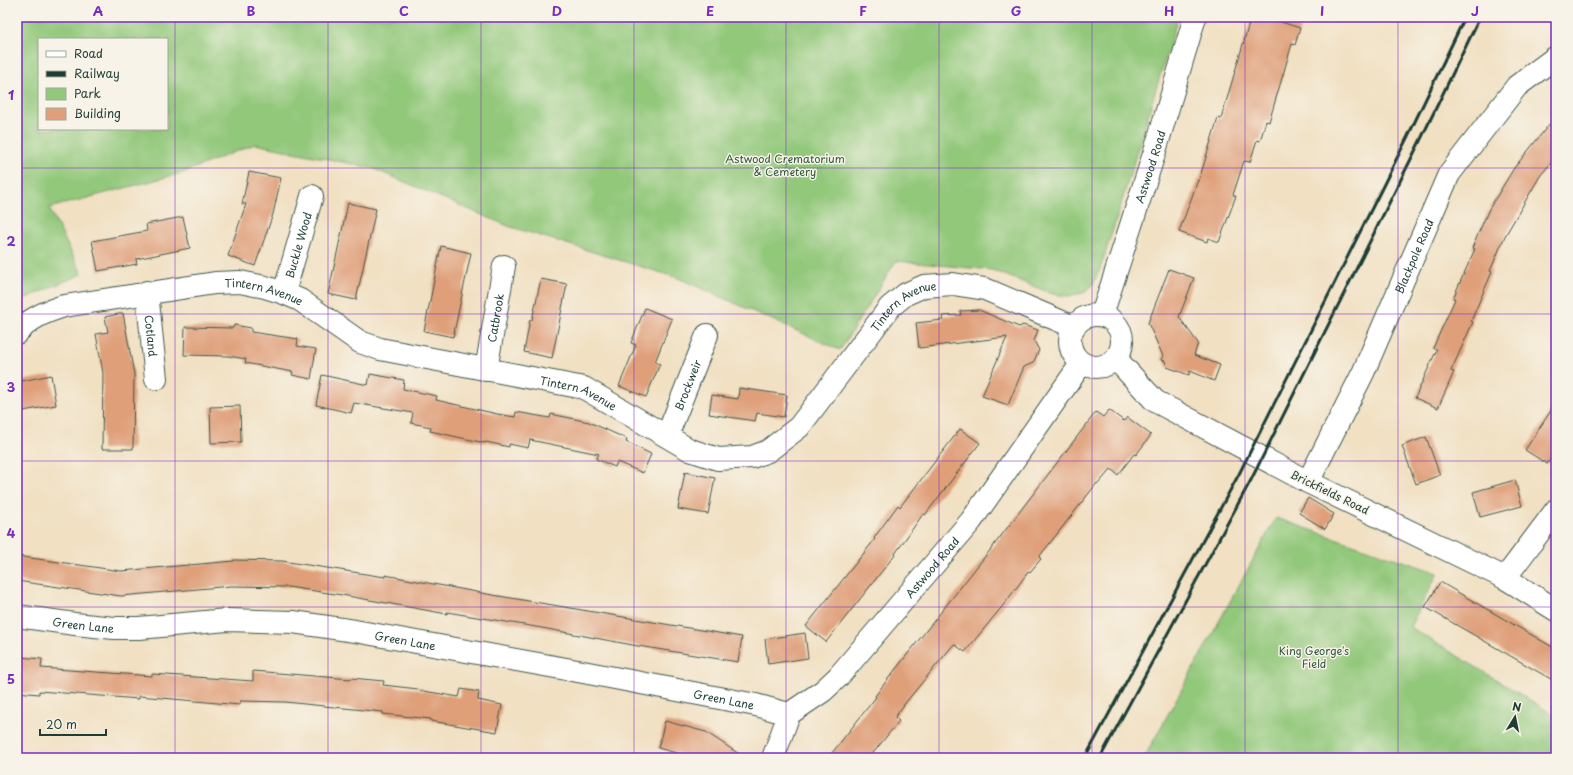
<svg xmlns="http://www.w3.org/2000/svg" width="1573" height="775" font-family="'Playpen Sans',sans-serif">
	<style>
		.green { fill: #92c87a; stroke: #588257; fill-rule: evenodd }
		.building { fill: #df9f79 }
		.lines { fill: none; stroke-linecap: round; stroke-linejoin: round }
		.street-casing { stroke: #3e5549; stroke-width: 24 }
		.secondary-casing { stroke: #3e5549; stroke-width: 24 }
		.street { stroke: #fff; stroke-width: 22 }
		.secondary { stroke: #fff; stroke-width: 22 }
		.rail { stroke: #1f3d34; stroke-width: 3 }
		.grid { fill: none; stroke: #7b2cbf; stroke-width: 1; stroke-opacity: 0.55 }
		.labels { text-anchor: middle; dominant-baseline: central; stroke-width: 3; stroke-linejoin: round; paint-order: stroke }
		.park-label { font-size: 11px; fill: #365942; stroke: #f7f3e8 }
		.street-label { font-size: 11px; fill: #1f3d34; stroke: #f7f3e8 }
		.neatline { fill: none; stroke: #7b2cbf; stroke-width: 1.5 }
		.grid-label { font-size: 13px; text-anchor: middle; font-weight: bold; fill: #7b2cbf }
	</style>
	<rect width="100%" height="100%" fill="#f7f3e8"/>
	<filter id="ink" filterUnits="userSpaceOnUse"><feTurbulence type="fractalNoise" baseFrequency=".025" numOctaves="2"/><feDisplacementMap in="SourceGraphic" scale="8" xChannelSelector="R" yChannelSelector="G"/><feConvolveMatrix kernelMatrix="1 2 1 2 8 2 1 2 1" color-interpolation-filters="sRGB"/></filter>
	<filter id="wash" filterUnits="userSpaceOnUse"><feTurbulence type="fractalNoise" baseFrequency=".012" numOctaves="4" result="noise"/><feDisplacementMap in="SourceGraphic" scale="16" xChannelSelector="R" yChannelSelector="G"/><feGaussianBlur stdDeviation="0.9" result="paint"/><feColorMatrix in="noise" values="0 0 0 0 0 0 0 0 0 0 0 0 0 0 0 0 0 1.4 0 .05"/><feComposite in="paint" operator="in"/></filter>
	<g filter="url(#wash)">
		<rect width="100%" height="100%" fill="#f1e0c2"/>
		<g class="green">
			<path d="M17,17H1178L1118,214L1099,272L1092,286L1083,293L1068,296L1053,294L992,270L896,261L840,350L678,278L508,226L372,168L255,144L182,173L49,208L82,274L17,302ZM39,39H167V129H39Z"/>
			<path d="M1276,518L1438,573L1410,627L1556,716V758H1144Z"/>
		</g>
		<g id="blocks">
			<g class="building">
				<path d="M1251,17H1283L1281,22L1300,28L1295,45L1292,44L1269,122L1266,121L1260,141L1257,140L1250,162L1244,161L1233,195L1236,196L1219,242L1208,238L1207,242L1179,232L1198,180H1199L1218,118L1221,119Z"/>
				<path d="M1556,116V157L1540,176L1505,236L1490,271L1492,272L1471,321L1473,322L1451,371L1454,372L1438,408L1415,398L1437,349L1433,348L1455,299L1453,298L1475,249L1472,248L1489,209L1514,168Z"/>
				<path d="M249,172L281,178L273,214L255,266L228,256L246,204H242Z"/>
				<path d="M348,203L376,209L356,300L328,294Z"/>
				<path d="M183,217L190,248L136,259L137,264L98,271L92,241L147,231L146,224Z"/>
				<path d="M441,246L471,253L453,337L424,331Z"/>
				<path d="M1169,269L1194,278L1179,317L1198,343L1194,355L1220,365L1214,381L1190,371L1189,375L1167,367L1165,361L1161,360L1163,356L1148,323Z"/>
				<path d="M541,279L567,284L552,358L524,352L530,320H532Z"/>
				<path d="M645,308L672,319L655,362L660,364L646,397L619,386L636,345L631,343Z"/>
				<path d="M979,310L1019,327L1023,325L1038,330L1034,341L1039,350L1033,363L1024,367L1008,405L982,396L1007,337L919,348L916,323L943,320L942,316L961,315L960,311Z"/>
				<path d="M123,313L134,374L133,449H102L103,373L96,334L108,332L105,317Z"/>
				<path d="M234,325L251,328V332L298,339L297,346L316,349L311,379L292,375L293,372L245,363L246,359L228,356L184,355L185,327L233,328Z"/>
				<path d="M370,374L404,380L403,389L437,396L436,400L497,414L515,417L516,412L550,418L551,414L589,422L627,439L626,442L651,454L643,473L617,462L615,467L596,459L599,454L530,440L528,448L509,444V447L486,442L485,443L430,431L431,427L411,423L413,413L354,403L351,413L316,405L322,375L368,385Z"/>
				<path d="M51,375L56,405L23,411L17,382Z"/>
				<path d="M739,388L787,395L784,417L757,413L755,421L709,414L712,395L738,399Z"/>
				<path d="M1556,403V451L1547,464L1525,450Z"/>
				<path d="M240,406L241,442L211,443L210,407Z"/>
				<path d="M1109,410L1124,421L1127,417L1151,435L1136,455L1134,454L1118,475L1111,469L1098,484L1097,483L1039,557L1041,559L1030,572L1029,571L1005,603L965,652L954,644L906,702L895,717L899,721L869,758H828L876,697L875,696L891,675L991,549L1096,412L1103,417Z"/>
				<path d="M960,429L980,443L925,515L923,514L890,561L826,642L806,626L875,539L874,538L898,505L900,507Z"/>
				<path d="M1426,437L1440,475L1416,484L1402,446Z"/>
				<path d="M685,472L715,478L708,514L678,509Z"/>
				<path d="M1515,480L1522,506L1480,517L1473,492Z"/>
				<path d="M1308,498L1334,514L1325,529L1299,513Z"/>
				<path d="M17,556L121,571L234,561V560L282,561L385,577V575L487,594L742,637L738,662L638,646L542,628L447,612V614L342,595L288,587L231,586L121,596L17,581Z"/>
				<path d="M1440,582L1556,649V682L1425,607Z"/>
				<path d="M805,633L808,658L768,664L765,639Z"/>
				<path d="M20,657L42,659L41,668L152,676V674L253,681V671L351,679V678L384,681L383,685L418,689V690L459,697L461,689L479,692L478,700L502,705L497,732L431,721V719L383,714V712L285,702L240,701V705L139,696V699L39,691V694L17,692Z"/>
				<path d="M665,721L706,732L745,758H695L658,748Z"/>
			</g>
		</g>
	</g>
	<g filter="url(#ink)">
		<use href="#blocks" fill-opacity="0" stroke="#3e5549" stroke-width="1"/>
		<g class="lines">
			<defs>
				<g id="street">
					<path id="s1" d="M147,292L156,379"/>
					<path id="s2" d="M284,293L312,196"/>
					<path id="s3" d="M17,333C30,318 45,312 64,306L215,283L240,282L265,287L284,293L300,300L360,342L380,349L584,388L690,450L718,459L752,457L768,451L799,427L890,307L906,294L924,286L953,284L985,289L1074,327"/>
					<path id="s4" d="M486,370L504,266"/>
					<path id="s5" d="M667,436L707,335"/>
					<path d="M1308,482L1505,578L1556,610"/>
					<path d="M1505,578L1556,510"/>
					<path id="s6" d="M17,616L75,624L114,628H139L227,620L293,622L355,631L583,672L756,705L789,714"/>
				</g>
				<g id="secondary">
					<circle cx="1096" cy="341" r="26"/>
					<path id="s7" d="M1102,315L1155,151L1195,17"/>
					<path id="s8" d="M1116,359L1155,401L1308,482L1363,373L1449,174L1517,86L1556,57"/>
					<path id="s9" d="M773,758L789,714L823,691L838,677L971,521L1081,364"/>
				</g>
			</defs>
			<use href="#street" class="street-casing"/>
			<use href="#secondary" class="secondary-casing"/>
			<use href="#street" class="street"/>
			<use href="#secondary" class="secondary"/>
			<g class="rail">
				<path d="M1085,758L1239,474L1408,136L1465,17"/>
				<path d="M1100,758L1251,480L1420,141L1480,17"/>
			</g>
		</g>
	</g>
	<path class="grid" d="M175,17V758M328,17V758M481,17V758M634,17V758M786,17V758M939,17V758M1092,17V758M1245,17V758M1398,17V758M17,168H1556M17,314H1556M17,461H1556M17,607H1556"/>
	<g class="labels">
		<g class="park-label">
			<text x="785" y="158">Astwood Crematorium<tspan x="785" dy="13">&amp; Cemetery</tspan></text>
			<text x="1314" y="650">King George's<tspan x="1314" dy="13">Field</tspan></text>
		</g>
		<g class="street-label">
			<text stroke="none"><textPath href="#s7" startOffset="156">Astwood Road</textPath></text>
			<text stroke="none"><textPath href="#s2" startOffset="50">Buckle Wood</textPath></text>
			<text stroke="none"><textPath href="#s8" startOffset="480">Blackpole Road</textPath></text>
			<text stroke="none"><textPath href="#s3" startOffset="258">Tintern Avenue</textPath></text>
			<text stroke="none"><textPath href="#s3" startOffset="1003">Tintern Avenue</textPath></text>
			<text stroke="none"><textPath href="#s4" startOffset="53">Catbrook</textPath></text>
			<text stroke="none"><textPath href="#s1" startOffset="44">Cotland</textPath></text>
			<text stroke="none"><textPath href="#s5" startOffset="55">Brockweir</textPath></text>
			<text stroke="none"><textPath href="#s3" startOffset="594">Tintern Avenue</textPath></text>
			<text transform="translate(1330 492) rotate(26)">Brickfields Road</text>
			<text stroke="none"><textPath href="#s9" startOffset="253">Astwood Road</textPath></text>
			<text stroke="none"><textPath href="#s6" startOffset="67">Green Lane</textPath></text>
			<text stroke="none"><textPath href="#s6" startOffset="391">Green Lane</textPath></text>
			<text stroke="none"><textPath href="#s6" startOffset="715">Green Lane</textPath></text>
		</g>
	</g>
	<rect width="1573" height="775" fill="none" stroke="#f7f3e8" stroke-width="44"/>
	<rect x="38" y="38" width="130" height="92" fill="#f7f3e8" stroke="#a1aaa0"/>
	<rect x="46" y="51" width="20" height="6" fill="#ffffff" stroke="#a1aaa0"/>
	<text x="74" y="58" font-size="12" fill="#1f3d34">Road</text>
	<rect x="46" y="71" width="20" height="6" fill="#1f3d34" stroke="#a1aaa0"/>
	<text x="74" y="78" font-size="12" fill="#1f3d34">Railway</text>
	<rect x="46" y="88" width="20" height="12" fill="#92c87a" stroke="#a1aaa0"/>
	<text x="74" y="98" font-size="12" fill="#1f3d34">Park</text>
	<rect x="46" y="108" width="20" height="12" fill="#df9f79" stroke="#a1aaa0"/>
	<text x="74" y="118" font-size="12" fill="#1f3d34">Building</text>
	<g transform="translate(1515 717) rotate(10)" stroke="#f7f3e8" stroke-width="3" paint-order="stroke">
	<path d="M0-3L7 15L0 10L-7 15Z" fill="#1f3d34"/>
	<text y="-6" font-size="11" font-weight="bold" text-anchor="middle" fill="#1f3d34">N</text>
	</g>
	<path d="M40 729v6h66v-6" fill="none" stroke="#1f3d34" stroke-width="2"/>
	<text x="46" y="729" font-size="12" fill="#1f3d34" stroke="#f7f3e8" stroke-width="3" paint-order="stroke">20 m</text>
	<rect x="22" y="22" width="1529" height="731" class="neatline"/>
	<g class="grid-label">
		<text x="98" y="16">A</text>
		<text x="251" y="16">B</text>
		<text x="404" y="16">C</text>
		<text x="557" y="16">D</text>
		<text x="710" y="16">E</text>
		<text x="863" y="16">F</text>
		<text x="1016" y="16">G</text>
		<text x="1169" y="16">H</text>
		<text x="1322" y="16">I</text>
		<text x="1475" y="16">J</text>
		<text x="11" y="100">1</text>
		<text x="11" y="246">2</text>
		<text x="11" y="392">3</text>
		<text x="11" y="538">4</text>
		<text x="11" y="684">5</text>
	</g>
</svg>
